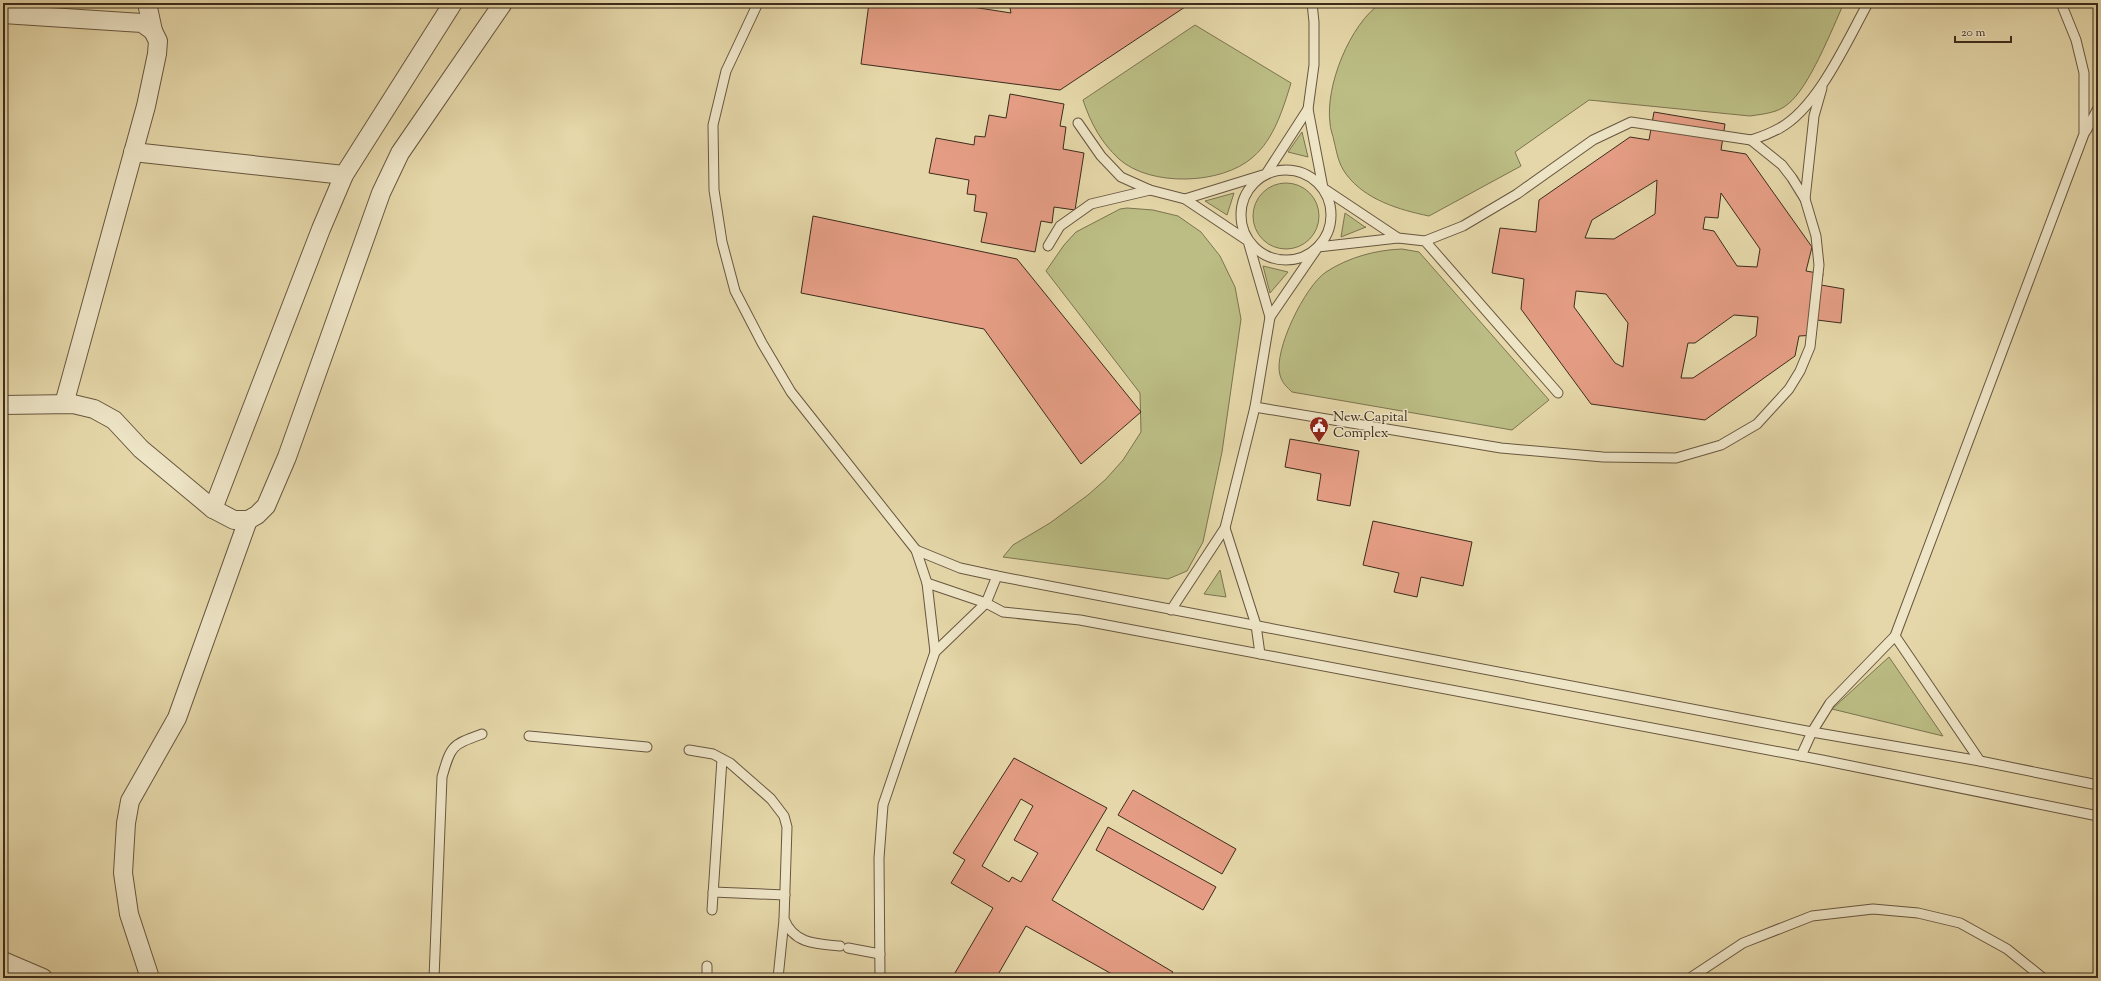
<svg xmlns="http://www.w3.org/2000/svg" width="2101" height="981" font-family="'Sorts Mill Goudy',serif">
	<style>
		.green { fill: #bbbd84; stroke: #7c7450 }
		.building { fill: #e49d84; stroke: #3e2c1c; fill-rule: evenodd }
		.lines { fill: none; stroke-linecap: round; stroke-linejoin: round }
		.service-casing { stroke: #68573f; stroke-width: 11 }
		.minor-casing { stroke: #68573f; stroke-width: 20 }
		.service { stroke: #eee5c7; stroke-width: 9 }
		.minor { stroke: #eee5c7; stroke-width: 18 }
		.labels { text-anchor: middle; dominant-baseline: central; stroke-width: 3; stroke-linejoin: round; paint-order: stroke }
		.poi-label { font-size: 14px; fill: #3e2c1c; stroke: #eee5c7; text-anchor: start }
	</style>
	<rect width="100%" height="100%" fill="#e5d7a9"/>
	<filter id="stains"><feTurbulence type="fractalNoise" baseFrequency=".005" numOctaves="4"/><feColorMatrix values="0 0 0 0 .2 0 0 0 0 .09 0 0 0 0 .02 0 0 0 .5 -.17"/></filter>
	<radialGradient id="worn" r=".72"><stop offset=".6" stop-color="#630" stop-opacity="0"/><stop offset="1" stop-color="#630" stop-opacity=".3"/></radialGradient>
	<g class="green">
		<path d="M1381,3H1844C1832,29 1809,88 1788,104C1778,113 1763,114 1750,116L1589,100L1515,152L1521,166L1429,216C1400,210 1365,200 1346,174C1338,163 1337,153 1334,141C1333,135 1330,129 1330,123C1325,86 1350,24 1381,3Z"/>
		<path d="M1195,25L1291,83C1283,109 1274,139 1253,157C1222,185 1150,187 1119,159C1101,142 1091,124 1083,100Z"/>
		<path d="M1302,132L1308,157L1288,152Z"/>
		<circle cx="1286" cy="216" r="33"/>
		<path d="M1234,193L1227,215L1205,201Z"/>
		<path d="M1127,208L1153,210L1178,216L1201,232L1220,256L1235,287L1241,319L1222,452L1203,542L1187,571L1168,579L1003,557L1013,545L1050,523L1088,495L1106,479L1123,460L1141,432L1140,393L1046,271L1064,245L1076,232L1120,209Z"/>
		<path d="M1345,213L1365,227H1366L1341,237Z"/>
		<path d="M1402,249L1419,252L1549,400L1512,430L1292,392C1287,387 1282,383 1280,375C1273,351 1305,286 1326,272C1349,257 1376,250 1402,249Z"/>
		<path d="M1263,266L1288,272L1270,293Z"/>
		<path d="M1220,570L1226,597L1204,594Z"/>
		<path d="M1889,657L1943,736L1832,709Z"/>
	</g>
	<g class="building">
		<path d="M869,3H947L1011,13L1009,3H1191L1060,90L861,64Z"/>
		<path d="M1010,94L1064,104L1060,126L1066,127L1063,149L1084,153L1075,210L1054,207L1052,223L1041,221L1035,252L981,242L987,213L974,211L976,195L967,194L969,180L929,173L936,138L974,145L975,136L985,137L989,115L1006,118Z"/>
		<path d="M1654,112L1725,124L1721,150L1746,154L1812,247L1806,271L1823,274L1821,285L1844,289L1841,323L1817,320L1816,335L1799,336L1795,356L1705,420L1591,404L1521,309L1524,279L1492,273L1500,228L1536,232L1539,200L1630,137L1649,140ZM1657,180L1655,214L1614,239L1585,238L1592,220ZM1721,193L1760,249L1757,267L1737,266L1714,231L1703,229L1705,217L1718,218ZM1576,291L1606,294L1628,323L1623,367L1615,363L1574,307ZM1734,315L1758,317L1756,336L1693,378H1681L1688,343H1695Z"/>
		<path d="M813,216L1017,259L1141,412L1081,464L984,329L801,293Z"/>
		<path d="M1290,439L1359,451L1350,506L1317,500L1321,474L1285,467Z"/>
		<path d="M1373,521L1472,542L1463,586L1421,577L1417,597L1394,592L1399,573L1363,565Z"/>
		<path d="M1014,758L1107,808L1052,900L1173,972L1169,978H1119L1026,926L996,978H952L993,908L951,883L965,860L953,853ZM1021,799L1033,806L1014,840L1038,853L1021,882L1012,877L1009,882L982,866Z"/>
		<path d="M1133,790L1236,849L1222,874L1118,815Z"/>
		<path d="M1108,827L1216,887L1203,910L1096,850Z"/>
	</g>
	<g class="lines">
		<defs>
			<g id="service">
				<path d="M758,3L726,71L713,125L714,190L722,242L735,291L762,343L791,392L916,550L927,583L935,652"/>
				<path d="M1312,3L1314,22V65L1308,109L1323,188L1398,238L1425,241L1558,393"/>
				<path d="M1078,123L1101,156L1121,177L1150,190L1185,199L1266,174L1308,109"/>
				<path d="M2086,131L2098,108"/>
				<circle cx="1286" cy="215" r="45"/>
				<path d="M1805,199L1814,116L1822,88"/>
				<path d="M1425,241L1463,226L1517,194L1593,140L1631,122L1751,140"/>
				<path d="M1048,246L1060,226L1091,204L1150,190"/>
				<path d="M1270,317L1318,247L1398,238"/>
				<path d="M1255,407L1501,448L1603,457L1676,458L1721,445L1757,424L1789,389L1800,371L1810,347L1819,265L1816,236L1805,199L1792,178L1782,165L1751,140C1761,137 1771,133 1780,128C1818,107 1847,41 1868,3"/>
				<path d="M1225,528L1256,625L1260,654"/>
				<path d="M916,550L960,568L997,576L1812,732L1980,761L2098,785"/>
				<path d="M927,583L986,603L1003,612L1080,620L1822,760L2098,816"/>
				<path d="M1171,610L1225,528L1255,407L1270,317L1248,241L1185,199"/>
				<path d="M1895,636L1980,761"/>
				<path d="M529,736L647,747"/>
				<path d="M689,750L713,754L730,763L771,799L784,816L787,827L784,919C794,944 816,944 840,946"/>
				<path d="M1801,756L1812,732L1830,703L1895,636L2084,134V73L2076,40L2061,3"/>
				<path d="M713,892L785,895"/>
				<path d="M712,910L722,759"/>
				<path d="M848,948L880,954"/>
				<path d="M434,978L442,777C451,745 452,745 482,734"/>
				<path d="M707,978V966"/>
				<path d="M778,978L784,920"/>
				<path d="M880,978L879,858L883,805L935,652L986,603L997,576"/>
				<path d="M1690,978L1743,943L1812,916L1873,909L1918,913L1960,923L2007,949L2043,978"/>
			</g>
			<g id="minor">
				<path d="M147,3L153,31"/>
				<path d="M3,14L142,23L153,31L158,41L157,54L146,106L64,404"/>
				<path d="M133,152L344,175"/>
				<path d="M3,405L73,404L94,409L114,420L141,449L213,509L234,520H248L257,515L266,506L287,457L381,193L400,153L503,3"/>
				<path d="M213,509L321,229L344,175L453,3"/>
				<path d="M3,961L43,978"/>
				<path d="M150,978L129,914L123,873L126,823L130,801L177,718L248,520"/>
			</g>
		</defs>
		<use href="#service" class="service-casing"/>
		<use href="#minor" class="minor-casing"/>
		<use href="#service" class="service"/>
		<use href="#minor" class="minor"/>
	</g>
	<defs>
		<symbol id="civic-pin" viewBox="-11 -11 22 30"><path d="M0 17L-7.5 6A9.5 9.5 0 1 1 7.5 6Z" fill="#8f2418" stroke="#eee5c7"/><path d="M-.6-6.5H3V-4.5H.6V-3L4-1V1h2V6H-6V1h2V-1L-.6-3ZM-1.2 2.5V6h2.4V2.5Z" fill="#fff"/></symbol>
	</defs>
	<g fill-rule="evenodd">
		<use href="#civic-pin" x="1308" y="415" width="22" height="30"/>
	</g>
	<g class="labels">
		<g class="poi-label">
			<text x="1333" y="418">New Capital<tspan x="1333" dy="16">Complex</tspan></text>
		</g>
	</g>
	<rect width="2101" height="981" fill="none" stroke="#e5d7a9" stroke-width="16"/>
	<rect x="4" y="4" width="2093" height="973" fill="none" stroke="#3e2c1c" stroke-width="2"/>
	<rect x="8" y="8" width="2085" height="965" fill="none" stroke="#3e2c1c"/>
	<path d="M1955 36v6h56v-6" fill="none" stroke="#3e2c1c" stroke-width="2"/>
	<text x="1961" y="36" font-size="12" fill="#3e2c1c" stroke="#eee5c7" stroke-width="3" paint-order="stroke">20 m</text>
	<rect width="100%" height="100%" filter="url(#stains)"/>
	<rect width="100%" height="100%" fill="url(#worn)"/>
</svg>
